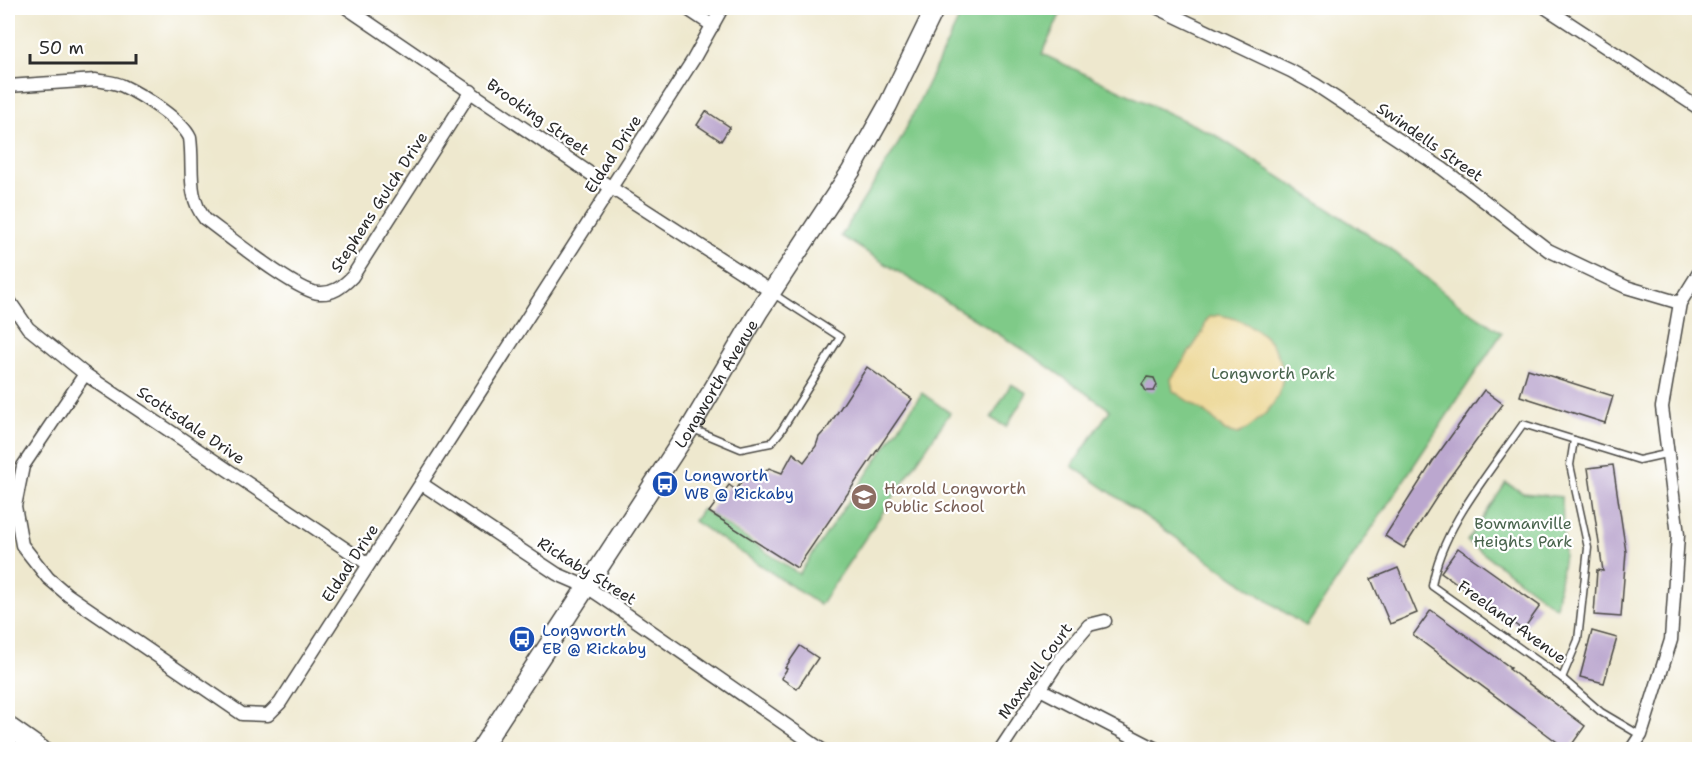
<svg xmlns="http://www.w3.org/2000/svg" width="1707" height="757" font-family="'Shantell Sans',sans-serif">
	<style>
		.green { fill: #7fca88; stroke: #557a5a; stroke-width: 1.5 }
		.sand { fill: #eeda9e; stroke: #8c8264; stroke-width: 1.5 }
		.building { fill: #bba7cf }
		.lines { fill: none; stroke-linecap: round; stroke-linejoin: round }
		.lane-casing { stroke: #484743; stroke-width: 9 }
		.street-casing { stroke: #484743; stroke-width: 15 }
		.secondary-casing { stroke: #484743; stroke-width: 21 }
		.lane { stroke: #fff; stroke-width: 6 }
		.street { stroke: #fff; stroke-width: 12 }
		.secondary { stroke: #fff; stroke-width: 18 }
		.labels { text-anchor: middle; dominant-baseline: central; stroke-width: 4.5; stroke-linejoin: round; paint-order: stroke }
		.street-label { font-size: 16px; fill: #2b2b2b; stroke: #fff }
		.park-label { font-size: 16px; fill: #48634c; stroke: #fff }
		.transit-label { font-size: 16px; fill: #164399; stroke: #fff; text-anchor: start }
		.education-label { font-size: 16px; fill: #785e54; stroke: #fff; text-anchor: start }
	</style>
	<rect width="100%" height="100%" fill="#fff"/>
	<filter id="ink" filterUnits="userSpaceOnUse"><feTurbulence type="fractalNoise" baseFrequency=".0167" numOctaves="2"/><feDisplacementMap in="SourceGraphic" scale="12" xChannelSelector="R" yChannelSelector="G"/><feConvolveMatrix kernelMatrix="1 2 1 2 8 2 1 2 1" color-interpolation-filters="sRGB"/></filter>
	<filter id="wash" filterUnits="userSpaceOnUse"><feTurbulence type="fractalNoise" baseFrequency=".008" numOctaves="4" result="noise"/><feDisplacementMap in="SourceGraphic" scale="24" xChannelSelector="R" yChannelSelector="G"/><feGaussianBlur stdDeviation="1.35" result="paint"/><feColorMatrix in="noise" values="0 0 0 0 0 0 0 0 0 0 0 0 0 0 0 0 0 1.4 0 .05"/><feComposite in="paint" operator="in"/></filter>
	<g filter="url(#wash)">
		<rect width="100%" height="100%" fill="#eee8ce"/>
		<g class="green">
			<path d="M964,8H1063L1042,54L1215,135L1392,250L1456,302L1502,333L1306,627L1072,466L1110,410L1024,350L841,236L900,141Z"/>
			<path d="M1011,384L1027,393L1006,427L991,418Z"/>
			<path d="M922,393L950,413L820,605L694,521L702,509L799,574Z"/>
			<path d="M1506,483L1523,493L1562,497L1564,555L1556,608L1467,541Z"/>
		</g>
		<path class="sand" d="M1219,315C1276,324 1308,380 1257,421C1251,426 1245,431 1238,434L1225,431L1209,415L1173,391L1171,379L1203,332L1206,321L1210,317Z"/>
		<g id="blocks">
			<g class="building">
				<path d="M706,111L730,127L721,141L697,125Z"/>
				<path d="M867,367L912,399L797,568L709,512L729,485L736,490L748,471L761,476L769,468L782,473L793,453L804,462L816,446L819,437L828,427Z"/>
				<path d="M1528,369L1613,396L1605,423L1520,396Z"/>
				<path d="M1147,377L1154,378L1157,385L1154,391H1146L1142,384Z"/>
				<path d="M1484,390L1503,404L1447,481L1404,548L1385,536L1433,461Z"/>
				<path d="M1613,465L1626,552L1621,617L1594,615L1597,570L1603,571L1588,468Z"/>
				<path d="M1458,548L1540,606L1523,630L1441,572Z"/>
				<path d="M1398,568L1417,613L1390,624L1371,579Z"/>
				<path d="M1431,610L1511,668L1509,669L1585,726L1568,750L1413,635Z"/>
				<path d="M1592,631L1617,638L1604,683L1580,677Z"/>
				<path d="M800,646L818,658L797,689L781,678L787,669L785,668Z"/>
			</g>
		</g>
	</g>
	<g filter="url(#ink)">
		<use href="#blocks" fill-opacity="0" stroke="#484743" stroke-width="1.5"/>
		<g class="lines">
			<defs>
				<g id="lane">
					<path d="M693,429L741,449L771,443L781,431L840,337L772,293"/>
					<path d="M1562,678L1578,640L1588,548L1570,465L1574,440"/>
					<path d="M1640,735L1601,712L1562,678L1432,586C1441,528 1490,472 1523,424L1639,460L1666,454"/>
				</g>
				<g id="street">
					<path d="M347,8L610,187L772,292"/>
					<path d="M686,8L713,26"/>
					<path d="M1158,8L1291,71L1316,85L1443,169L1548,250L1626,287L1680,303"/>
					<path d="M1546,8L1700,109"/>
					<path d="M8,86L96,80C105,82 115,82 123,86C142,95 182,120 190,138C194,166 186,196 205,219C227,235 297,292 319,293C333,294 342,287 352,277L471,91"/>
					<path d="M8,299L28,328L85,374L368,564"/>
					<path d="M85,374L23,466L15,506L22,545L48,578L68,595L242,714L268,715L280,703L693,60L722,8"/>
					<path d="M422,484L557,574L587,587L602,597L822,750"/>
					<path d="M1040,689L1158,750"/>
					<path d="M1000,750L1060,659L1089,625L1105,621"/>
					<path d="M1631,750L1641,735L1671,640L1678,535L1662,407L1680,303L1700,271"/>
				</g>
				<g id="secondary">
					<path d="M8,726L42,750"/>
					<path id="s1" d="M480,750L690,428L759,311L851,171L888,105L935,8"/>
				</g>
			</defs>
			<use href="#lane" class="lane-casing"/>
			<use href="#street" class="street-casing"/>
			<use href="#secondary" class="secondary-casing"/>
			<use href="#lane" class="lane"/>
			<use href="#street" class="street"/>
			<use href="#secondary" class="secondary"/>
		</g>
	</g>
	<defs>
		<symbol id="bus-disc" viewBox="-11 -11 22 22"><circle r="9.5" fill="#1a4fb4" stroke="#fff"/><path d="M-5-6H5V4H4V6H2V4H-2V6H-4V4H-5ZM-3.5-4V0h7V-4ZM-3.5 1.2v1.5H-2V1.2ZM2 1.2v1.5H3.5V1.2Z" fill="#fff"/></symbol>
		<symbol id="school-disc" viewBox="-11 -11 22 22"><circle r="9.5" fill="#8d6e63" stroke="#fff"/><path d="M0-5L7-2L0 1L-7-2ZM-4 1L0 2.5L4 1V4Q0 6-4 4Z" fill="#fff"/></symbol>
	</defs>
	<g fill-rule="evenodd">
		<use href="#bus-disc" x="650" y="469" width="30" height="30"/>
		<use href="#school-disc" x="849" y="482" width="30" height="30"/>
		<use href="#bus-disc" x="507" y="624" width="30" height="30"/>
	</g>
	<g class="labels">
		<g class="street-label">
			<text transform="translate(538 117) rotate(35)">Brooking Street</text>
			<text transform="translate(1430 142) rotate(35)">Swindells Street</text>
			<text transform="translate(613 154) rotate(-57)">Eldad Drive</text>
			<text transform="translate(379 202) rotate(-57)">Stephens Gulch Drive</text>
			<text stroke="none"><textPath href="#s1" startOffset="436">Longworth Avenue</textPath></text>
			<text transform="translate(191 425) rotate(34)">Scottsdale Drive</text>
			<text transform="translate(350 563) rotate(-57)">Eldad Drive</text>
			<text transform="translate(587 571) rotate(32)">Rickaby Street</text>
			<text transform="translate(1512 622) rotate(36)">Freeland Avenue</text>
			<text transform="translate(1035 671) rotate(-54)">Maxwell Court</text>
		</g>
		<g class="park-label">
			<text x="1273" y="373">Longworth Park</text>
			<text x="1523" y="523">Bowmanville<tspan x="1523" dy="18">Heights Park</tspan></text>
		</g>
		<g class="transit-label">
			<text x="684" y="475">Longworth<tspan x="684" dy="18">WB @ Rickaby</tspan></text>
			<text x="542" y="630">Longworth<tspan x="542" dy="18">EB @ Rickaby</tspan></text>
		</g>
		<g class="education-label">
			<text x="884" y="488">Harold Longworth<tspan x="884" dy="18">Public School</tspan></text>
		</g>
	</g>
	<rect width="1707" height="757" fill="none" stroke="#fff" stroke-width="30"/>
	<path d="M30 54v9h106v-9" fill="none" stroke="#2b2b2b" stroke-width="3"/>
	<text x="39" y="54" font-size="18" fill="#2b2b2b" stroke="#ffffff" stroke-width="4.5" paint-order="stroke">50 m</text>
</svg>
